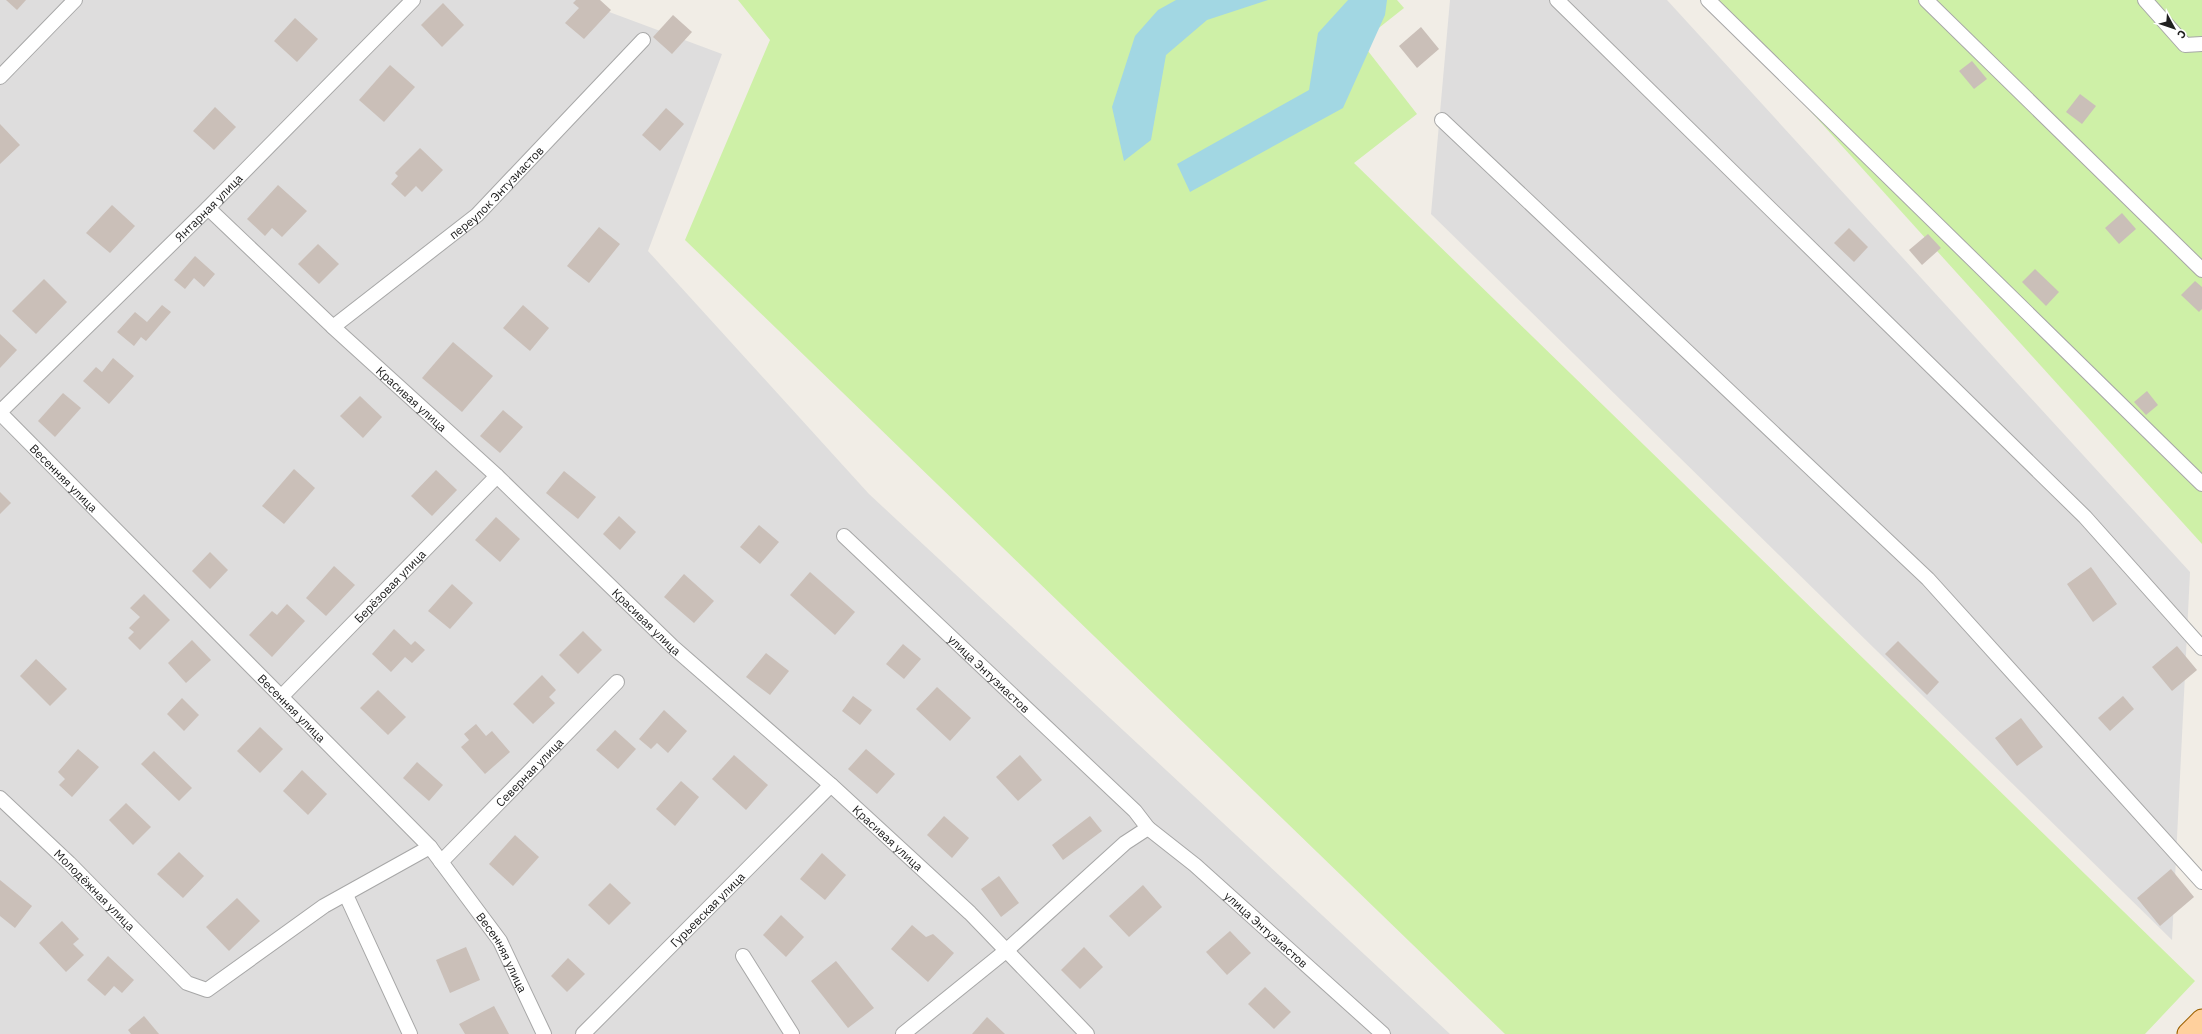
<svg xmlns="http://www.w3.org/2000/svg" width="2202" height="1034" font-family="'IBM Plex Sans',sans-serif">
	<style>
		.residential { fill: #dedddd }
		.grass { fill: #cef0a7 }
		.water { fill: #a2d7e3 }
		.building { fill: #cabfb8 }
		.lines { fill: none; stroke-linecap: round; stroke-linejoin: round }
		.street-casing { stroke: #a7a7a7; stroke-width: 16 }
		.primary-casing { stroke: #9c6100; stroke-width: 23 }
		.street { stroke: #fff; stroke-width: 14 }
		.primary { stroke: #ffd09d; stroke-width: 21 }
		.labels { text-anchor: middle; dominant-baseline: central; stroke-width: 3; stroke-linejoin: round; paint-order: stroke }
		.street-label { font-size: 12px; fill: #202020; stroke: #fff }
	</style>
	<rect width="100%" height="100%" fill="#f1ede6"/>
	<g class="residential">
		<path d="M0,0H577L722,54L648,251L869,494L1450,1034H0Z"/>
		<path d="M1450,0H1667L2190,572L2172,940L1431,214Z"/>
	</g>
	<g class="grass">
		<path d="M738,0H1397L1404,8L1361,42L1417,114L1354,163L2195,981L2145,1034H1505L685,240L770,40Z"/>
		<path d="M1710,0H2202V544Z"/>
	</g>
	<g class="water">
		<path d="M1176,0H1268L1207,20L1166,55L1151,140L1124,161L1112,107L1135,36L1158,10Z"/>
		<path d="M1348,0H1387L1385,15L1343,108L1190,192L1177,164L1309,90L1318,33Z"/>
	</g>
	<g class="building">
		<path d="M6,0H26L17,10Z"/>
		<path d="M576,0H600L611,10L584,39L565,23L579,8L573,3Z"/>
		<path d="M443,3L464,25L442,47L421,25Z"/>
		<path d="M673,15L692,32L672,54L653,37Z"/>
		<path d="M295,18L318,39L297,62L274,41Z"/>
		<path d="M1421,27L1439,49L1417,68L1399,46Z"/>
		<path d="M1972,61L1987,79L1974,89L1959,71Z"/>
		<path d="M390,65L415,87L384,122L359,100Z"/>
		<path d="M2080,94L2096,106L2082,124L2066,112Z"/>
		<path d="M215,107L236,127L214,150L193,131Z"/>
		<path d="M666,108L684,124L660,151L642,135Z"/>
		<path d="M0,124L20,145L0,164Z"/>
		<path d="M420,148L443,170L422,192L416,186L405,197L391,184L398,176L395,173Z"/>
		<path d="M278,185L307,211L282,237L272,228L265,236L247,219Z"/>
		<path d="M112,205L135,226L110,253L86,233Z"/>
		<path d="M2122,213L2136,229L2119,244L2105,228Z"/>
		<path d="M599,227L620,244L589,283L567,266Z"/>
		<path d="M1849,228L1868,247L1854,262L1834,243Z"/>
		<path d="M1928,234L1941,248L1922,265L1909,250Z"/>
		<path d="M318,244L339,264L319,284L298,264Z"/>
		<path d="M195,256L215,274L204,287L194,278L185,289L174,280Z"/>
		<path d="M2035,269L2059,292L2046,306L2022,282Z"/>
		<path d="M44,279L67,302L36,334L12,311Z"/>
		<path d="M2195,281L2202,287V309L2199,312L2181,295Z"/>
		<path d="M162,305L171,312L146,341L141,337L134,346L117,332L135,312L147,322Z"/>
		<path d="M523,305L549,328L530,351L503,328Z"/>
		<path d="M0,334L17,350L0,368Z"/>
		<path d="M453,342L493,376L462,412L422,378Z"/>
		<path d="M113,358L134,376L109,404L83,381L96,367L102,372Z"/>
		<path d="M2147,391L2158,405L2146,415L2134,402Z"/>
		<path d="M63,393L81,408L55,437L38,421Z"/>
		<path d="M360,396L382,417L363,438L340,416Z"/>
		<path d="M503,410L523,427L500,453L480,436Z"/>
		<path d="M294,469L315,488L284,524L262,506Z"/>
		<path d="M436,470L457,490L432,516L411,496Z"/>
		<path d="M564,471L596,497L578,519L546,493Z"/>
		<path d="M0,492L11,503L0,514Z"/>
		<path d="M619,516L636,532L620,550L603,534Z"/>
		<path d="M496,517L520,539L500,562L475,540Z"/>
		<path d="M759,525L779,542L760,564L740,547Z"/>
		<path d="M210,552L228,570L210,589L192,571Z"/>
		<path d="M334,566L355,585L326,616L306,598Z"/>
		<path d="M2091,567L2117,604L2093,622L2067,584Z"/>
		<path d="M810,572L855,612L835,635L790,595Z"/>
		<path d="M684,574L714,601L694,623L664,597Z"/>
		<path d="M452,584L473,603L450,629L428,611Z"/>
		<path d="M144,594L170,620L140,650L128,638L134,632L129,628L140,617L130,608Z"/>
		<path d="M287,604L305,621L272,657L249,635L272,611L277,615Z"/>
		<path d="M394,629L411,645L415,641L425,650L412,663L405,657L391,672L372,654Z"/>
		<path d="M583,631L602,650L578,674L559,655Z"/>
		<path d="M192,640L211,660L186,683L168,663Z"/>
		<path d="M1898,641L1939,682L1927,695L1885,654Z"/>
		<path d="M903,644L921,659L904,679L886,664Z"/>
		<path d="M2177,646L2197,670L2172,691L2152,667Z"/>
		<path d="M766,653L789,671L770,695L746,677Z"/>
		<path d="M36,659L67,689L50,706L20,676Z"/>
		<path d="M542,675L556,690L549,697L555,703L533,724L513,704Z"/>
		<path d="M937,687L971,718L950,741L916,709Z"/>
		<path d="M378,690L406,717L388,735L360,708Z"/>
		<path d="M853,696L872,710L860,725L842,711Z"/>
		<path d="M2123,696L2134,709L2110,731L2098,718Z"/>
		<path d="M182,698L199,715L184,731L167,714Z"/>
		<path d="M664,710L687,731L668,753L657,743L651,749L639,739Z"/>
		<path d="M2021,718L2043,747L2017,766L1995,738Z"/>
		<path d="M476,724L486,736L492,731L510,752L485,774L461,747L469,740L464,734Z"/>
		<path d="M260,727L283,749L260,773L237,751Z"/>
		<path d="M615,730L636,749L618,769L596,750Z"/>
		<path d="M78,749L99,767L72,797L59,785L65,779L58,772Z"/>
		<path d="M866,749L895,774L877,794L848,769Z"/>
		<path d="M154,751L192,788L179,801L141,764Z"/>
		<path d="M734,755L768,785L746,810L712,779Z"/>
		<path d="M1020,755L1042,780L1018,801L996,777Z"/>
		<path d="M417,762L443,785L429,801L403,778Z"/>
		<path d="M302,770L327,794L308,815L283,791Z"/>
		<path d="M681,781L699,797L675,826L656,809Z"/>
		<path d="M126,803L151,827L133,845L109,820Z"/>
		<path d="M944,816L969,838L952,858L927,835Z"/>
		<path d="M1090,816L1102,831L1063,860L1052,845Z"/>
		<path d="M515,835L539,857L513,886L489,864Z"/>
		<path d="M179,852L204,876L183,898L157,874Z"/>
		<path d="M822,853L846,875L825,900L800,879Z"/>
		<path d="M2171,869L2194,897L2160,926L2137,898Z"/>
		<path d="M999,876L1019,903L1001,917L981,889Z"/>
		<path d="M0,880L32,906L15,928L0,916Z"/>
		<path d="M610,883L631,903L609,925L588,905Z"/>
		<path d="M1143,885L1162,907L1129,937L1109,916Z"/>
		<path d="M237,898L260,921L229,951L206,927Z"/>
		<path d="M781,915L804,937L786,957L763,935Z"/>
		<path d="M62,921L79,939L73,944L84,955L66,972L39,943Z"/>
		<path d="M912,925L926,937L933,934L954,953L928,982L891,949Z"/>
		<path d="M1230,931L1251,953L1227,975L1206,952Z"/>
		<path d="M466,947L480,980L450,993L436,960Z"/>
		<path d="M1084,947L1103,967L1080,989L1061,970Z"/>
		<path d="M108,956L134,980L122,993L114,986L105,996L87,980Z"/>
		<path d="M568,958L585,974L567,992L551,976Z"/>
		<path d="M836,961L874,1008L848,1028L811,981Z"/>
		<path d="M1265,987L1291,1012L1274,1029L1248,1004Z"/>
		<path d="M494,1006L509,1034H465L459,1024Z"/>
		<path d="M144,1016L159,1034H131L128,1030Z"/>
		<path d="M987,1017L1005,1034H972Z"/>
	</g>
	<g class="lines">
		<defs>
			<g id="street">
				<path d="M1557,0L2085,517L2202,648"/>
				<path d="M1708,0L2202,484"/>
				<path d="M1926,0L2202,270"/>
				<path d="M2145,0L2185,45L2202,44"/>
				<path d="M0,77L75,0"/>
				<path d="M1442,120L1928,579L2202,882"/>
				<path id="s1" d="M208,208L333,327L497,476L673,647L831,785L970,913L1087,1034"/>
				<path id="s2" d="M333,327L477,215L643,40"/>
				<path id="s3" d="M0,412L208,208L413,0"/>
				<path id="s4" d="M0,413L430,847L500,941L544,1034"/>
				<path id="s5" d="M844,536L1135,811L1148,828L1125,843L1007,950L903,1034"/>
				<path id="s6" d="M282,696L497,476"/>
				<path id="s7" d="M0,798L69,863L187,983L207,990L324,906L430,847"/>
				<path id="s8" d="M1148,828L1195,865L1383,1034"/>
				<path id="s9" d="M441,862L617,682"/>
				<path d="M346,895L410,1034"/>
				<path d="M743,956L792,1034"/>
				<path id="s10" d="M583,1034L831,785"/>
			</g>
			<path id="primary" d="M2188,1034L2202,1020"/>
		</defs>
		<use href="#street" class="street-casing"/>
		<use href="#primary" class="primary-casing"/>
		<use href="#street" class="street"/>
		<use href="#primary" class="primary"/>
	</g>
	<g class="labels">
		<g class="street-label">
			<text stroke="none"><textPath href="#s2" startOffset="212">переулок Энтузиастов</textPath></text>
			<text stroke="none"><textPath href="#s3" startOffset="292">Янтарная улица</textPath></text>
			<text stroke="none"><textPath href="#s1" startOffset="279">Красивая улица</textPath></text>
			<text stroke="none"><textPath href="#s4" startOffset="91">Весенняя улица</textPath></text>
			<text stroke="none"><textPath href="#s6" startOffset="154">Берёзовая улица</textPath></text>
			<text stroke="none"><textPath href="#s1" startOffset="603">Красивая улица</textPath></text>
			<text stroke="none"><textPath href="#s5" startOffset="200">улица Энтузиастов</textPath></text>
			<text stroke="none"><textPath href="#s4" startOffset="415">Весенняя улица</textPath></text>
			<text stroke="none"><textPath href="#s9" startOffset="126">Северная улица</textPath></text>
			<text stroke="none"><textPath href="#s1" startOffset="927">Красивая улица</textPath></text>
			<text stroke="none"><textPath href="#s7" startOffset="132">Молодёжная улица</textPath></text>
			<text stroke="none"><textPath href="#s10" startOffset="176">Гурьевская улица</textPath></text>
			<text stroke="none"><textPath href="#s8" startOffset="156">улица Энтузиастов</textPath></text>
			<text stroke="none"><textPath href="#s4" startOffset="739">Весенняя улица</textPath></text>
		</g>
	</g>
	<g transform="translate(2174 28) rotate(130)" stroke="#ffffff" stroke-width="3" paint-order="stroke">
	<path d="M0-3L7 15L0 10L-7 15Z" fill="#202020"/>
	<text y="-6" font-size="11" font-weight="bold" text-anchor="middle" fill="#202020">С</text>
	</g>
</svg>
